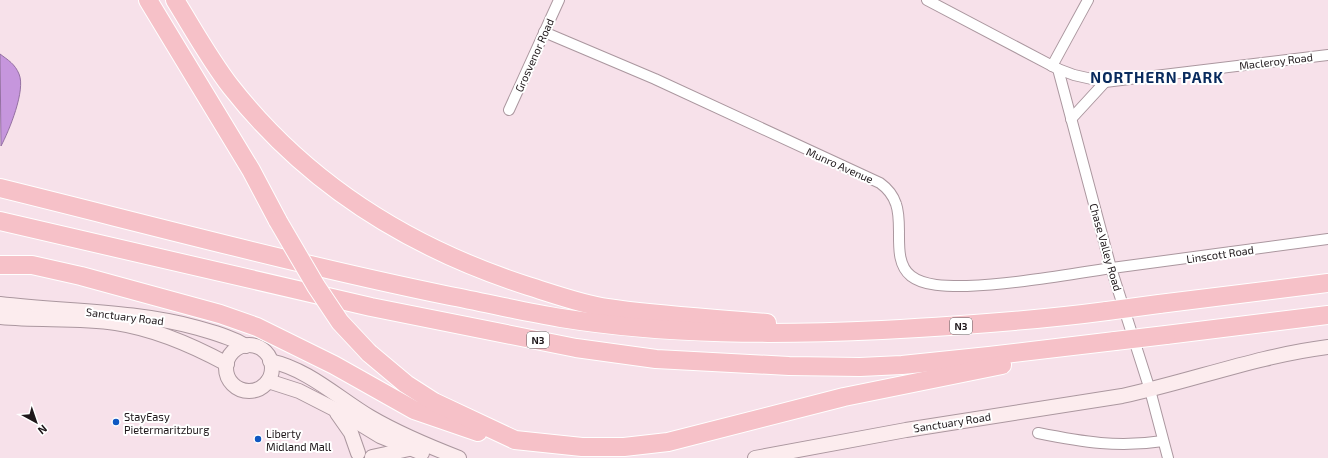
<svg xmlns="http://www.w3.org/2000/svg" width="1328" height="458" font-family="'Exo 2',sans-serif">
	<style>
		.water { fill: #c696dd; stroke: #9470a2 }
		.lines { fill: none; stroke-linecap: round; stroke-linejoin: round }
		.street-casing { stroke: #ab979f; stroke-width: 12 }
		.secondary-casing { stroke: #ab979f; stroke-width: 16 }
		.highway-casing { stroke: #fff; stroke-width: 20 }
		.street { stroke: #fff; stroke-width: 10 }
		.secondary { stroke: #fcecee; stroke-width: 14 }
		.highway { stroke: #f6c1c8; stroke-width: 18 }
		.highway-bridge-casing { stroke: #fff; stroke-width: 20; stroke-linecap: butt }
		.highway-bridge { stroke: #f6c1c8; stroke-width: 18 }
		.poi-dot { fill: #0f58c2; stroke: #fff; stroke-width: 1.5 }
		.labels { text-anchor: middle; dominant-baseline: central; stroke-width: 4; stroke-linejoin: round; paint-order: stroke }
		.shield { fill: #fff; stroke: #625d5f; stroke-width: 1 }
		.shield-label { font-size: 10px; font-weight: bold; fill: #1e171a }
		.street-label { font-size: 11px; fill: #1e171a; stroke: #fff }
		.poi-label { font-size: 11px; fill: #1e171a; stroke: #fff; text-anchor: start }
		.district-label { font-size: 15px; font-weight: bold; letter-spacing: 1px; fill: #082a5d; stroke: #fff }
	</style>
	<rect width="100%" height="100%" fill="#f7e1ea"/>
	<path class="water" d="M0,54C8,60 15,64 19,74C26,90 9,131 1,146Z"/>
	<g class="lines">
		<defs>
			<g id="street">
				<path d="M927,0L1058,69L1111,268L1150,390L1168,458"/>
				<path d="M544,32L655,79L880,183C887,188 893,195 896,204C904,226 891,260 911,276C925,287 951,286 967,286C1016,284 1064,275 1112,268C1184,258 1256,249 1328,239"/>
				<path d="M1052,66L1088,0"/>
				<path d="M1058,69L1074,75L1105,82L1328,55"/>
				<path d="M509,110L559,0"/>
				<path d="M1071,119L1105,82"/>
				<path d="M1038,433C1083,442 1118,448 1163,441"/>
			</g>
			<g id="secondary">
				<path d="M0,304C66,312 133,310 198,328C215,333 231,337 246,346"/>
				<path d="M0,317C38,321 78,317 116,323C155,329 192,345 227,364"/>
				<circle cx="249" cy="368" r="23"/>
				<path d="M270,361C308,369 338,398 370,417C399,434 428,446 459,458"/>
				<path d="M268,381L299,391L344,414L380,436L422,453"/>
				<path d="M337,413L351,433L358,453"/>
				<path d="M372,457L409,449"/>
				<path d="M755,458L906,430L1122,396C1192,381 1257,356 1328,347"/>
			</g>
			<g id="highway">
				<path d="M148,0L251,170L278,221"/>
				<path d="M175,0C193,29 210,60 231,87C308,185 410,248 528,286C554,294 581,304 607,308C660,316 714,318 767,323"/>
				<path d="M0,188C150,225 299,265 450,296C487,303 524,312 561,318C667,335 775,335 882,330C957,326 1032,321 1107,311"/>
				<path d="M0,221L371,307L576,348L656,359L789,366L860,367L902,365L989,356L1115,341"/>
				<path d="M0,265H32L81,276L220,314L257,327L334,365L414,410L478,432"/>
				<path d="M1159,304L1328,283"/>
				<path d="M1166,335L1328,315"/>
				<path d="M369,353L406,384L434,402L515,440L582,447H624L668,442L844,397L1002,365"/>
			</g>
		</defs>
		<use href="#street" class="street-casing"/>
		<use href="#secondary" class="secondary-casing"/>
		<use href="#highway" class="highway-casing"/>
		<use href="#street" class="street"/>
		<use href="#secondary" class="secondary"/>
		<use href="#highway" class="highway"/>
		<defs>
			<g id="highway-bridge">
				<path d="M278,221L316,286L340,322L369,353"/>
				<path d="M1107,311L1159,304"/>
				<path d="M1115,341L1166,335"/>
			</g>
		</defs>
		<use href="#highway-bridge" class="highway-bridge-casing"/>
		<use href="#highway-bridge" class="highway-bridge"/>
	</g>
	<g class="poi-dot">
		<circle cx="116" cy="422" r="4"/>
		<circle cx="258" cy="439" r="4"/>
	</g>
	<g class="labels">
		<g class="shield">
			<rect x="950" y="318" width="22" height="16" rx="3"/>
			<rect x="527" y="332" width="22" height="16" rx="3"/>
		</g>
		<g class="shield-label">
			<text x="961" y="326">N3</text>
			<text x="538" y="340">N3</text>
		</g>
		<g class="street-label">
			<text transform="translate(534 55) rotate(-66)">Grosvenor Road</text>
			<text transform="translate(1276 61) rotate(-7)">Macleroy Road</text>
			<text transform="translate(840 165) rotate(24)">Munro Avenue</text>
			<text transform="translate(1106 247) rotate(74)">Chase Valley Road</text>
			<text transform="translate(1220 254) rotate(-8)">Linscott Road</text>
			<text transform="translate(125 316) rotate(7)">Sanctuary Road</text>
			<text transform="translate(952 422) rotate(-9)">Sanctuary Road</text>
		</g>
		<g class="poi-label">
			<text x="124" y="416">StayEasy<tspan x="124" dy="13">Pietermaritzburg</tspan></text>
			<text x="266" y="433">Liberty<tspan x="266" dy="13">Midland Mall</tspan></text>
		</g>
		<g class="district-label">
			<text x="1157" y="77">NORTHERN PARK</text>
		</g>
	</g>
	<g transform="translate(36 422) rotate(140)" stroke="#ffffff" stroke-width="3" paint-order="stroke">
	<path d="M0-3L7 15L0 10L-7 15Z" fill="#1e171a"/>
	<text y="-6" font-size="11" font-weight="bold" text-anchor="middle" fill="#1e171a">N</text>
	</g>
</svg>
